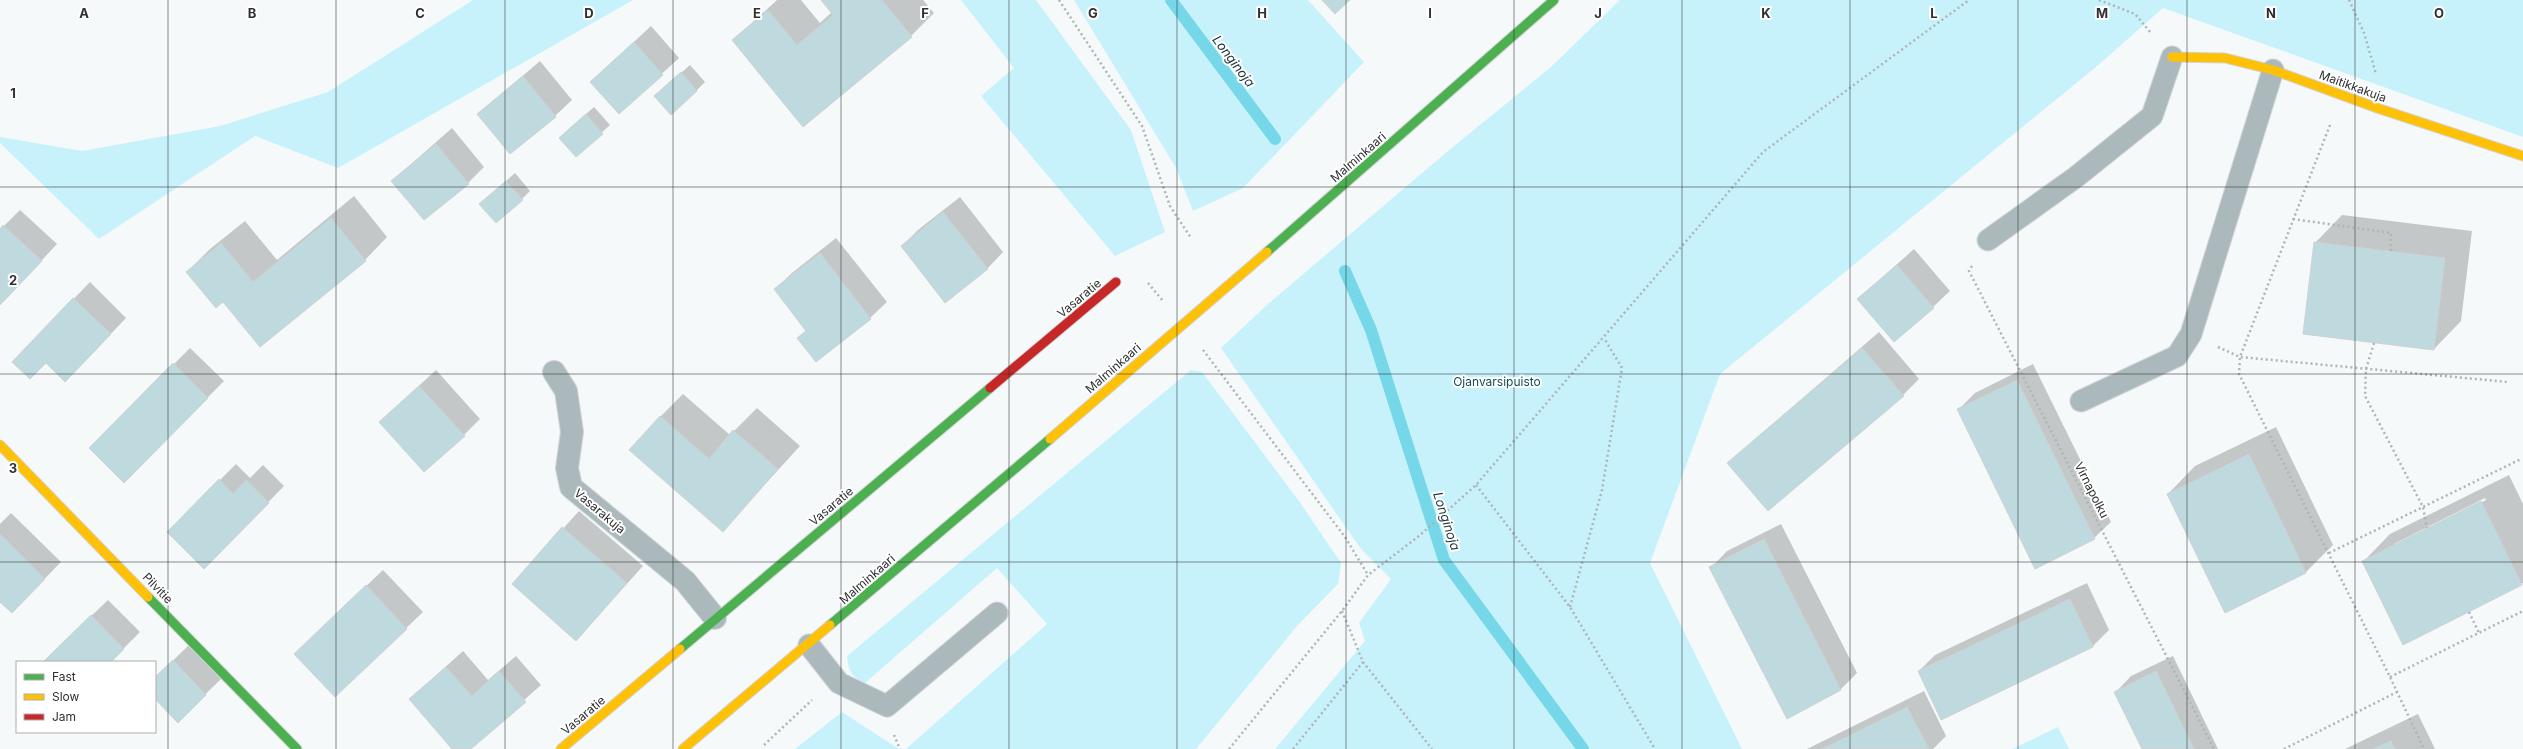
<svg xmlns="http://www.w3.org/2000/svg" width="2523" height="749" font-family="Inter,sans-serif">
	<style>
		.green { fill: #c8f2fb }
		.shadow { fill: #0003; fill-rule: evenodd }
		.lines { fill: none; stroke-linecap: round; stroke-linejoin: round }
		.stream { stroke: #75d7e7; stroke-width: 12 }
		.building { fill: #bfdade; stroke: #ced1d2 }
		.lane-casing { stroke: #d2d4d5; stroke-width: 23 }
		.street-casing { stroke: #d2d4d5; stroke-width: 24 }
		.fast-casing { stroke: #d2d4d5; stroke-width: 11 }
		.slow-casing { stroke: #d2d4d5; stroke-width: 11 }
		.jam-casing { stroke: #d2d4d5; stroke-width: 11 }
		.path { stroke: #acb5b7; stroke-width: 2.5; stroke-dasharray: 2 3; stroke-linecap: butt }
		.lane { stroke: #acb9bc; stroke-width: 21 }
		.street { stroke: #acb9bc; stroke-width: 22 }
		.fast { stroke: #4caf50; stroke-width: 9 }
		.slow { stroke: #ffc107; stroke-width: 9 }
		.jam { stroke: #c62828; stroke-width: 9 }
		.grid { fill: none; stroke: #2e3031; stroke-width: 1; stroke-opacity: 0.55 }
		.labels { text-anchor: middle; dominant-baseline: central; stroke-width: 4; stroke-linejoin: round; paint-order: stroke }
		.street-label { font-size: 12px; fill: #2e3031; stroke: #fff }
		.park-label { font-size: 12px; fill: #144d57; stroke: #fff }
		.water-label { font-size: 13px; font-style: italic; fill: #22393d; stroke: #fff }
		.grid-label { font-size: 13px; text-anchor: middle; font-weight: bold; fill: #2e3031; stroke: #fff; stroke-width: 4; stroke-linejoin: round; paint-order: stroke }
	</style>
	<rect width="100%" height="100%" fill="#f5f9fa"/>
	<g class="green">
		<path d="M473,0H633L338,168L255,136L99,239L0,143V137L82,151L220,126L328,92Z"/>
		<path d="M961,0H1036L1131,130L1165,232L1115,256L981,96L1014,68Z"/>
		<path d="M1074,0H1308L1364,62L1243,188L1193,211L1176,168Z"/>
		<path d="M1620,0H2523V137L2163,8L2096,67L1720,374L1650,563L1742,749H1275L1365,641L1359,623L1391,579L1361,549L1221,348L1268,304L1448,151L1551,67Z"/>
		<path d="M1191,370L1202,372L1299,501L1341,563L1338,584L1297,626L1196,749H906L1047,624L997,568L865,683C851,677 848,670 847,656Z"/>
		<path d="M842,712L899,749H795Z"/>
		<path d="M2058,727L2069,749H2012Z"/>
	</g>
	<g class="shadow">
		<path d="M777,0H801L820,23L832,12L822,0H923L934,13L911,36L803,125L733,40Z"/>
		<path d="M651,26L679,58L619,113L591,82Z"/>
		<path d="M540,61L572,100L555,116L478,114Z"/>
		<path d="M690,65L705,82L696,91L664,88Z"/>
		<path d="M594,107L610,125L576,156L569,129Z"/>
		<path d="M452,128L484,167L468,183L392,181Z"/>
		<path d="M515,173L530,191L522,199L480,204Z"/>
		<path d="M354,196L387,237L365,260L223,301L187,272L210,249L245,221L277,260Z"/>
		<path d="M960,197L1003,252L987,269L902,246L918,230Z"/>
		<path d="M20,210L57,244L0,305V230Z"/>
		<path d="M2342,215L2472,231L2461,321L2434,349L2315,243Z"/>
		<path d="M836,238L887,302L870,318L816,361L798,338L807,330L775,289L792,273Z"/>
		<path d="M1914,249L1950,291L1933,307L1858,299Z"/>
		<path d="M90,282L126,318L82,364L13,362Z"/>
		<path d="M1879,332L1919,379L1903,395L1728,463Z"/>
		<path d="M190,348L224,381L124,482L90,448Z"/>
		<path d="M2033,364L2111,522L2094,538L1958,410L1975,393Z"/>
		<path d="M436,370L480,419L464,435L397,406Z"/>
		<path d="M683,394L730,435L757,408L800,446L723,530L660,417Z"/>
		<path d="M2276,427L2333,545L2306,572L2225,611L2168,494L2195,466Z"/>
		<path d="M236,464L250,478L263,465L284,486L204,568L168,532Z"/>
		<path d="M2509,475L2523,504V583L2403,643L2363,562L2390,534ZM2485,498L2486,500L2394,546V544Z"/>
		<path d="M579,511L643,566L576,640L513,584Z"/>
		<path d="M11,513L61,562L12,612L0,600V524Z"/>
		<path d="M1781,524L1857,673L1840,690L1711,568L1727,551Z"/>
		<path d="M383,570L423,612L335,696L312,638Z"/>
		<path d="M2087,583L2109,630L2093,646L1942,718L1919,671L1935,655Z"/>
		<path d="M108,600L140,632L123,649L109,662H43Z"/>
		<path d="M190,644L222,678L178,721L155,697V678Z"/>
		<path d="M463,651L488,680L516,656L541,685L469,749H453L410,699Z"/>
		<path d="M2173,656L2218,749H2143L2115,693L2131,676Z"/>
		<path d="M1924,691L1946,736L1933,749H1807Z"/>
		<path d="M2418,714L2435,749H2345Z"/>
	</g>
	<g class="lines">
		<g class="stream">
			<path d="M1171,0L1275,139"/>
			<path d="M1345,271L1371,330L1444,560L1583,749"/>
		</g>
	</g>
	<g class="building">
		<path d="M821,0H882L912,37L803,127L732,40L768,10L797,45L833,15Z"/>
		<path d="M1322,0H1350L1335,14Z"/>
		<path d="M634,42L663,75L619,114L590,82Z"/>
		<path d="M681,72L697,91L671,115L654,96Z"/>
		<path d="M523,76L556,117L510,154L477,114Z"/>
		<path d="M586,114L603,134L576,157L559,138Z"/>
		<path d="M436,144L469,184L424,220L391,181Z"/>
		<path d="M506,181L523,200L496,223L479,204Z"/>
		<path d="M943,212L988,269L945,303L901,246Z"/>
		<path d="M331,218L366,261L260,347L223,302L216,308L186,272L221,243L253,282Z"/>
		<path d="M3,225L42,261L0,305V229Z"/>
		<path d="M2314,242L2445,258L2434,350L2303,334Z"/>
		<path d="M820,253L871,319L816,362L797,338L806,331L774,289Z"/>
		<path d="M1897,265L1934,308L1894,342L1857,299Z"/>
		<path d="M73,298L111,334L65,382L46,363L30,379L12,362Z"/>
		<path d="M1862,348L1904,396L1768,511L1727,463Z"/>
		<path d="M173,363L208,398L124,483L89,448Z"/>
		<path d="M2017,380L2095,539L2035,569L1957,409Z"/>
		<path d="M419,386L465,436L424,472L379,422Z"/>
		<path d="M660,416L709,459L733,430L778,469L723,532L629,450Z"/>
		<path d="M2249,454L2306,573L2225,613L2167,494Z"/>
		<path d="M219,479L233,494L246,480L269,503L204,569L167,532Z"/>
		<path d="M2481,501L2522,585L2403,645L2362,561Z"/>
		<path d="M562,527L627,583L576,641L512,584Z"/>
		<path d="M0,534L45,579L12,613L0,602Z"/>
		<path d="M1764,539L1841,690L1787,719L1709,567Z"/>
		<path d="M366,585L407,629L335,697L294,654Z"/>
		<path d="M2070,599L2093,647L1941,720L1918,671Z"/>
		<path d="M91,615L124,649L111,662H43Z"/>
		<path d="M173,660L206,695L178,723L155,699V677Z"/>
		<path d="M446,667L472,696L499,671L526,702L471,749H452L409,699Z"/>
		<path d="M2156,671L2194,749H2142L2114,692Z"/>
		<path d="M1907,707L1929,749H1822Z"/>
		<path d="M2391,741L2395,749H2373Z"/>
	</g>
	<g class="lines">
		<defs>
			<g id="lane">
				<path d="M1988,240L2076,177L2152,116L2172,57"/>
				<path d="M2081,401L2177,356L2191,334L2273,70"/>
				<path d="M809,645L839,683L887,706L997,613"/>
			</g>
			<path id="street" d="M554,372L566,391L572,432L567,468L571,487L685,581L715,618"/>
			<g id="fast">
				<path d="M1267,252L1554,0"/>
				<path d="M148,597L297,749"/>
				<path d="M830,625L1050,439"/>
				<path d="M680,649L990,388"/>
			</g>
			<g id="slow">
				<path d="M2172,57L2225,58L2273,70L2380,109L2523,156"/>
				<path d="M1050,439L1267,252"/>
				<path d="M0,445L148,597"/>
				<path d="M561,749L680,649"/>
				<path d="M683,749L830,625"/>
			</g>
			<path id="jam" d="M990,388L1116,282"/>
		</defs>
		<use href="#lane" class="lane-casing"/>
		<use href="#street" class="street-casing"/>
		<use href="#fast" class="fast-casing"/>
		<use href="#slow" class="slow-casing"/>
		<use href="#jam" class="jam-casing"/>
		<g class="path">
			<path d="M1059,0L1142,126L1170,206L1191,238"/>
			<path d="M2099,0L2135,14L2151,33"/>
			<path d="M2349,0L2364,33L2376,74"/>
			<path d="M2330,125L2240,357L2239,374L2390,677L2424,749"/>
			<path d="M2293,219L2391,233V251"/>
			<path d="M1972,266L1969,271L2214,749"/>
			<path d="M1148,283L1163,301"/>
			<path d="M2374,343L2366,369L2365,396L2423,507L2427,528"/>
			<path d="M2218,347L2240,357L2508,382"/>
			<path d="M1203,350L1345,537L1368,575"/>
			<path d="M1476,485L1570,607L1655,749"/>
			<path d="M2329,553L2521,459"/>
			<path d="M1570,607L1602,490L1622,368L1604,338"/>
			<path d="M1342,611L1363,662L1432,749"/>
			<path d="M2469,612L2479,633"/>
			<path d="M2390,677L2523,611"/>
			<path d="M894,735L900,749"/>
			<path d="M764,745L812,700"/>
			<path d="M1229,749L1342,611L1368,575L1419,536L1476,485L1763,152L1969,0"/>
			<path d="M1293,749L1363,662"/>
			<path d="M2284,749L2397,692"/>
		</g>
		<use href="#lane" class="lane"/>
		<use href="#street" class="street"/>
		<use href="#fast" class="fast"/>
		<use href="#slow" class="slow"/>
		<use href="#jam" class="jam"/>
	</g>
	<path class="grid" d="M168,0V749M336,0V749M505,0V749M673,0V749M841,0V749M1009,0V749M1177,0V749M1346,0V749M1514,0V749M1682,0V749M1850,0V749M2018,0V749M2187,0V749M2355,0V749M0,187H2523M0,374H2523M0,562H2523"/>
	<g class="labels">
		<g class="street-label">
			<text transform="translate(2353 86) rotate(20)">Maitikkakuja</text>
			<text transform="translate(1358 157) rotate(-41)">Malminkaari</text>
			<text transform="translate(1079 298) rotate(-40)">Vasaratie</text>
			<text transform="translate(1113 368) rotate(-41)">Malminkaari</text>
			<text transform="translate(2092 490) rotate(63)">Virnapolku</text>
			<text transform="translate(831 506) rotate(-40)">Vasaratie</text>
			<text transform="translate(600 511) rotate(40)">Vasarakuja</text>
			<text transform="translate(867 579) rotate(-41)">Malminkaari</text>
			<text transform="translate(158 588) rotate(46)">Pilvitie</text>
			<text transform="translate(583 715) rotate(-40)">Vasaratie</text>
		</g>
		<g class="park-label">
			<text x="1497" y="381">Ojanvarsipuisto</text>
		</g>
		<g class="water-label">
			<text transform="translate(1234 61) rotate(53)">Longinoja</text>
			<text transform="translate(1447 521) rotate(72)">Longinoja</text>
		</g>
	</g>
	<g class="grid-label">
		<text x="84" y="18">A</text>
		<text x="252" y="18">B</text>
		<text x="420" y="18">C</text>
		<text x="589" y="18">D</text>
		<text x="757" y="18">E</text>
		<text x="925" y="18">F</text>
		<text x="1093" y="18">G</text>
		<text x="1262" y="18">H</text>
		<text x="1430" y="18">I</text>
		<text x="1598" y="18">J</text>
		<text x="1766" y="18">K</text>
		<text x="1934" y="18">L</text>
		<text x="2102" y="18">M</text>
		<text x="2271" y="18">N</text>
		<text x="2439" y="18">O</text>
		<text x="13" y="98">1</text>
		<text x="13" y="285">2</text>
		<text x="13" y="473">3</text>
	</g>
	<rect x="16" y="661" width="140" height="72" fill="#ffffff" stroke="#abacad"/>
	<rect x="24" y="674" width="20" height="6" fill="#4caf50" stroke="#abacad"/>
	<text x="52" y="681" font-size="12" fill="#2e3031">Fast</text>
	<rect x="24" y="694" width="20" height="6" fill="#ffc107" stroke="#abacad"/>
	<text x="52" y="701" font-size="12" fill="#2e3031">Slow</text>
	<rect x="24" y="714" width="20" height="6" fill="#c62828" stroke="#abacad"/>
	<text x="52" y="721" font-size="12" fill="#2e3031">Jam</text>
</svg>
